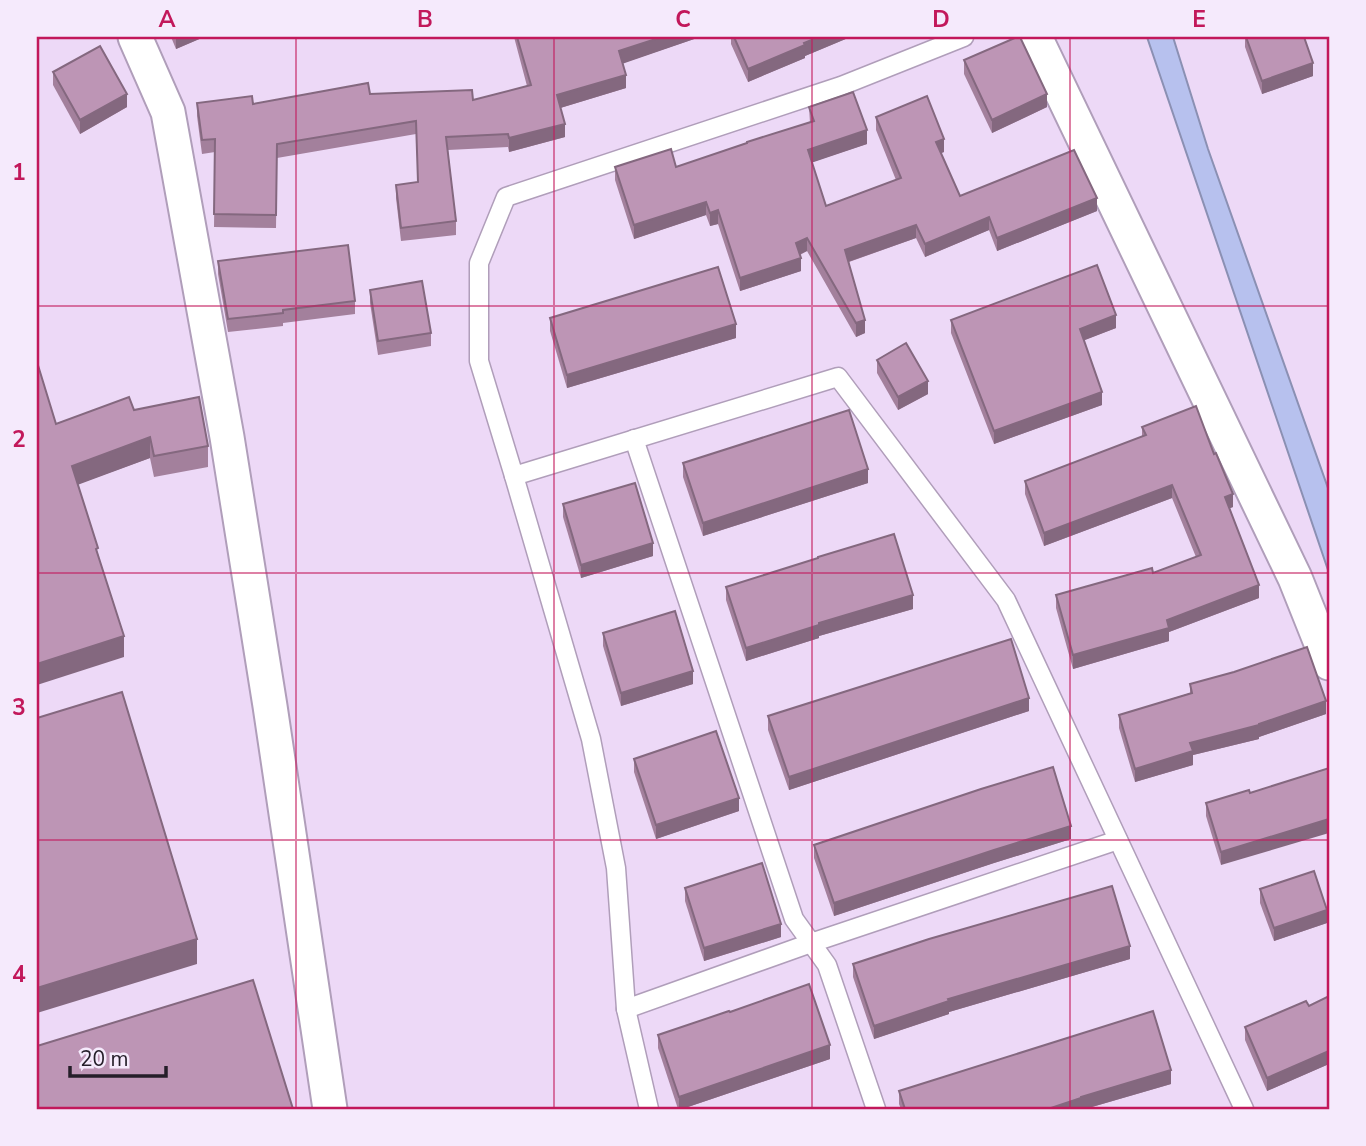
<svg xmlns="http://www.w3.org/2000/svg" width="1366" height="1146" font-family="'Nunito Sans',sans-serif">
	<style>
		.water { fill: #b7c1ee; stroke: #8b90b3; stroke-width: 2 }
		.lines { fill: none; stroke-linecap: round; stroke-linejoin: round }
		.service-casing { stroke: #b09eba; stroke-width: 21 }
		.minor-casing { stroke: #b09eba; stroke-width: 37 }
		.service { stroke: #fff; stroke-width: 18 }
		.minor { stroke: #fff; stroke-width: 33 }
		.wall { fill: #a3809c }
		.shaded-wall { fill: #84687f }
		.building { fill: #bd95b5; stroke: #84687f; stroke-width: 2 }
		.grid { fill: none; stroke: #c2185b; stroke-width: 2; stroke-opacity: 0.55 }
		.neatline { fill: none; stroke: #c2185b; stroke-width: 2.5 }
		.grid-label { font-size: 23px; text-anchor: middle; font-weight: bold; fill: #c2185b }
	</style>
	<rect width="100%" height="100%" fill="#edd9f7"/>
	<path class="water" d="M1147,37H1173L1208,149L1329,491V573Z"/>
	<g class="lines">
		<defs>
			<g id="service">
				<path d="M964,37L841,86L506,197L479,263V361L514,476L838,377L1006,600L1244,1109"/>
				<path d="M634,439L794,919L827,965L876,1109"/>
				<path d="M514,476L591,739L616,868L626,1009L649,1109"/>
				<path d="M626,1009L811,943L1118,840"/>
			</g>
			<g id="minor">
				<path d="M135,37L168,112L227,437L270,706L330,1109"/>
				<path d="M1035,37L1295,578L1329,663"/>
			</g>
		</defs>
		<use href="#service" class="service-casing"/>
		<use href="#minor" class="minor-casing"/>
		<use href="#service" class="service"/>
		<use href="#minor" class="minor"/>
	</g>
	<g class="wall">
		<path d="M171,37H204L176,49Z"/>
		<path d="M514,37H700L623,63L626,88L560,108L565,137L509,152L508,147L448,150L456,221V235L401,241L396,198V185L418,182L416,134L277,158L276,228L214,227L215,152L202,154L197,116V103L253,104L370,94L473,100L527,86Z"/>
		<path d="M731,37H848V38L805,56V58L748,82L731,44Z"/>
		<path d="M1245,37H1304L1313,76L1262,94L1245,47Z"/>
		<path d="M964,60L1047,107L992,133L964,74Z"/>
		<path d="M53,72L127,107L80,134L53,85Z"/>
		<path d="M809,107L867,144L812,162L826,206L896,180L876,130V117L944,152L941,153L960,196L1097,211L997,251L989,230L925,257L916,238L849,262L865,333L856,337L807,251L800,255L801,271L740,291L718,224L710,226L706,215L634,239L615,180V167H676L810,123Z"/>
		<path d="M218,261L355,301V314L283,323V326L228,332L218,274Z"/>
		<path d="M370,290L431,333V346L378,355L370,303Z"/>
		<path d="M550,318L736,338L567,388L550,331Z"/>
		<path d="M951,320L1116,328L1084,340L1102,405L994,444L951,333Z"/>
		<path d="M877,360L928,394L898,410L877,373Z"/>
		<path d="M134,410L208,446V467L154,477L150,458L78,484L98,554L124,657L56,424Z"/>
		<path d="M1142,427L1233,507L1230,508L1259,598L1169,632V641L1073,669L1056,608V595L1153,573L1196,557L1172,498L1044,546L1025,494V481L1142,437Z"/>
		<path d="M683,463L868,483L703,536L683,477Z"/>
		<path d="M563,504L653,556L581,578L563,517Z"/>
		<path d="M726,587L913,609L819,636V638L746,661L726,600Z"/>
		<path d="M603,633L693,684L621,706L603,646Z"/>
		<path d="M1190,684L1326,714L1259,737V739L1193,755V765L1135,782L1119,728V715L1190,693Z"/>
		<path d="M1029,711L789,790L768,730V716Z"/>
		<path d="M634,759L739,811L656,839L634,772Z"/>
		<path d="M1250,793L1221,865L1206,816V803Z"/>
		<path d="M1071,839L994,863L834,916L814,858V845Z"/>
		<path d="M685,888L781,937L704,961L685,901Z"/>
		<path d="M1260,889L1327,923L1274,941L1260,903Z"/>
		<path d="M1130,959L949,1012V1014L874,1039L853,977V964Z"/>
		<path d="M1329,996V1064L1267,1091L1245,1040V1027L1309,1006Z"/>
		<path d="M730,1012L830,1059L682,1109H678L658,1048V1035Z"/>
		<path d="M1171,1084L1085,1109H901L899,1104V1091Z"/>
	</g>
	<g class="shaded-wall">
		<path d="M176,37H204L176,49Z"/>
		<path d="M662,37H700L619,65V51Z"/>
		<path d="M819,37H848V38L805,56V58L748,82V69Z"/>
		<path d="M1313,63V76L1262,94V81Z"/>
		<path d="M626,75V88L557,109V95Z"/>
		<path d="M127,94V107L80,134V120Z"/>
		<path d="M1047,94V107L992,133V120Z"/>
		<path d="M565,124V137L509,152V138Z"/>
		<path d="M867,130V144L808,164V150Z"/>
		<path d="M944,139V152L936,155V142Z"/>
		<path d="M1097,198V211L997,251V238Z"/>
		<path d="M706,202V215L634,239V225Z"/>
		<path d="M718,210V224L710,226V213Z"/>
		<path d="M989,217V230L925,257V244Z"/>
		<path d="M916,225V238L845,263V250Z"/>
		<path d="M807,238V251L796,256V243Z"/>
		<path d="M801,258V271L740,291V278Z"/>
		<path d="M1116,315V328L1080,342V329Z"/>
		<path d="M865,320V333L856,337V323Z"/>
		<path d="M736,324V338L567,388V375Z"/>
		<path d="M928,381V394L898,410V397Z"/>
		<path d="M1102,392V405L994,444V431Z"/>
		<path d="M150,437V458L72,487V466Z"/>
		<path d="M868,469V483L703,536V523Z"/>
		<path d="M1172,485V498L1044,546V533Z"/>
		<path d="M1233,494V507L1225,510V497Z"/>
		<path d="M653,543V556L581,578V565Z"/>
		<path d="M1259,585V598L1169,632V641L1073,669V655Z"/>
		<path d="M913,595V609L819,636V638L746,661V648L819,623Z"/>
		<path d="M124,636V657L37,685V664Z"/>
		<path d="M693,671V684L621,706V693Z"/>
		<path d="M1029,698V711L789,790V777Z"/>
		<path d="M1326,701V714L1259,737V739L1193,755V765L1135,782V769L1190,743L1259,724Z"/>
		<path d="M739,798V811L656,839V825Z"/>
		<path d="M1329,819V833L1221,865V852Z"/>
		<path d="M1071,826V839L994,863L834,916V903L994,850Z"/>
		<path d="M1327,910V923L1274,941V928Z"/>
		<path d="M781,924V937L704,961V948Z"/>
		<path d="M197,939V964L37,1013V988Z"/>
		<path d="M1130,946V959L949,1012V1014L874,1039V1026L948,999Z"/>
		<path d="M830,1045V1059L682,1109H679V1097Z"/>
		<path d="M1329,1051V1064L1267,1091V1078Z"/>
		<path d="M1171,1070V1084L1085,1109H1048L1081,1097Z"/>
	</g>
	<g class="building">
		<path d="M517,37H662L619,51L626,75L557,95L565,124L509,138L508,134L446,137L456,221L401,228L396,185L418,182L416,121L277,144L276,215L214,214L215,139L202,140L197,103L252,96L253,104L368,83L370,94L472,90L473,100L531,85Z"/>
		<path d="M734,37H819L804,43L805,45L748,69Z"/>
		<path d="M1017,37H1020L1047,94L992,120L964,60Z"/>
		<path d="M1246,37H1304L1313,63L1262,81Z"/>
		<path d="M100,46L127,94L80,120L53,72Z"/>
		<path d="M853,92L867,130L808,150L826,206L901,178L876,117L927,96L944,139L936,142L960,196L1074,150L1097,198L997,238L989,217L925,244L916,225L845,250L865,320L856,323L807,238L796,243L801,258L740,278L718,210L710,213L706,202L634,225L615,167L671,149L676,167L747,143V142L814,121L809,107Z"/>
		<path d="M348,245L355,301L283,310V313L228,319L218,261Z"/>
		<path d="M1097,265L1116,315L1080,329L1102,392L994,431L951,320Z"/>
		<path d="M718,267L736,324L567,375L550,318Z"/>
		<path d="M422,281L431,333L378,341L370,290Z"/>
		<path d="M906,343L928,381L898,397L877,360Z"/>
		<path d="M37,362L56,424L129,397L134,410L199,397L208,446L154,456L150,437L72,466L98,548L96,549L124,636L37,664Z"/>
		<path d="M1196,406L1214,454L1216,453L1233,494L1225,497L1259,585L1167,620L1169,628L1073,655L1056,595L1152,568L1153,573L1201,555L1172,485L1044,533L1025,481L1146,435L1142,427Z"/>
		<path d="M849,410L868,469L703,523L683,463Z"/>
		<path d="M635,483L653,543L581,565L563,504Z"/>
		<path d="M894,534L913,595L819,623V625L746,648L726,587L818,558V557Z"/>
		<path d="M675,611L693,671L621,693L603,633Z"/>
		<path d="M1011,639L1029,698L789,777L768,716Z"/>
		<path d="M1307,647L1326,701L1259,724V725L1190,743L1193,751L1135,769L1119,715L1192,693L1190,684L1234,672Z"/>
		<path d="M122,692L197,939L37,988V718Z"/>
		<path d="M716,731L739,798L656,825L634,759Z"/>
		<path d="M1053,767L1071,826L994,850L834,903L814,845L981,789Z"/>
		<path d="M1329,768V819L1221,852L1206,803L1249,790L1250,793Z"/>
		<path d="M762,863L781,924L704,948L685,888Z"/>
		<path d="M1314,871L1327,910L1274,928L1260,889Z"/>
		<path d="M1112,886L1130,946L948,999L949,1001L874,1026L853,964L929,939Z"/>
		<path d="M253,980L293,1109H37V1046Z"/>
		<path d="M809,984L830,1045L679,1097L658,1035L729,1011L730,1012Z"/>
		<path d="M1329,996V1051L1267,1078L1245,1027L1306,1001L1309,1006Z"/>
		<path d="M1153,1011L1171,1070L1081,1097V1098L1048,1109H905L899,1091Z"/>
	</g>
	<path class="grid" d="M296,37V1109M554,37V1109M812,37V1109M1070,37V1109M37,306H1329M37,573H1329M37,840H1329"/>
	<rect width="1366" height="1146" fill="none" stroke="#f5eafc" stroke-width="77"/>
	<path d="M70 1066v10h96v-10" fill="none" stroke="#251e29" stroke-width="3.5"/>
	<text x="80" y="1066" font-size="21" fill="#251e29" stroke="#f5eafc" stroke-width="5" paint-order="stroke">20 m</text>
	<rect x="38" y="38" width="1290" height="1070" class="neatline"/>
	<g class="grid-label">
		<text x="167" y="27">A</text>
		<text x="425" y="27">B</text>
		<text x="683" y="27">C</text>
		<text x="941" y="27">D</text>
		<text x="1199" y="27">E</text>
		<text x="19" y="180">1</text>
		<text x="19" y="447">2</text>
		<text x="19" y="715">3</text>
		<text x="19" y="982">4</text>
	</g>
</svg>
